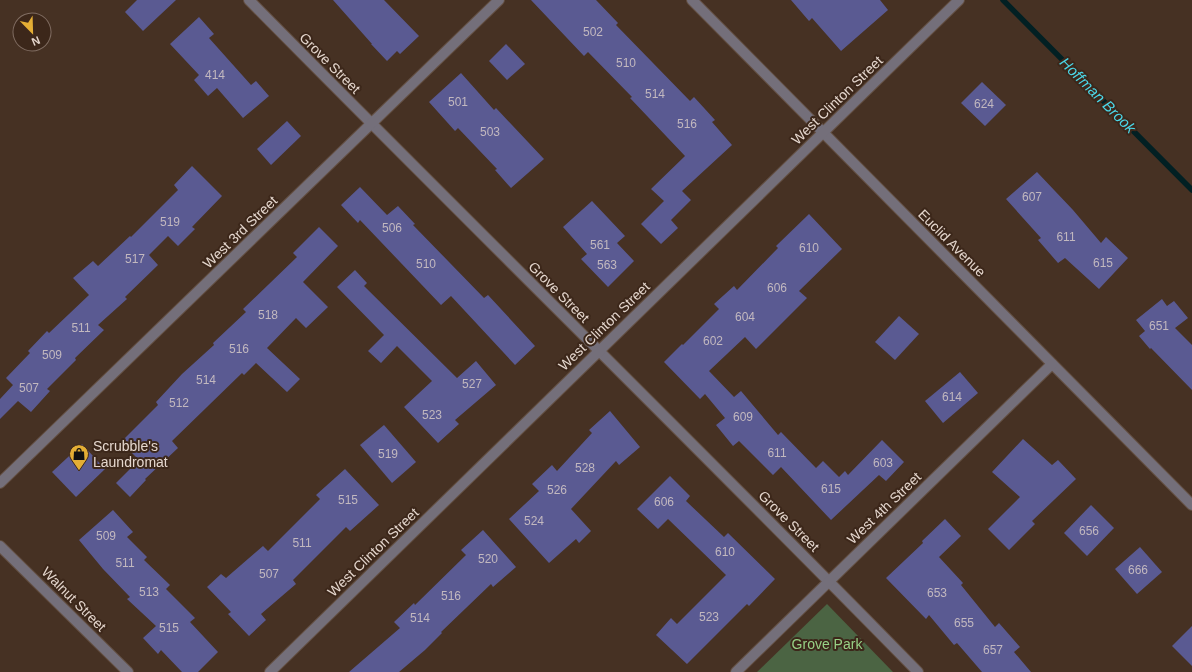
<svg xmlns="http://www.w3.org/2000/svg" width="1192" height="672" font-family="Arial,sans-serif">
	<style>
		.green { fill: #4b6443 }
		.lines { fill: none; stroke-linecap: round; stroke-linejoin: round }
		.stream { stroke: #022023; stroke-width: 5.5 }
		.building { fill: #5a5a92 }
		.minor-casing { stroke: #634f42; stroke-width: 12 }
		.minor { stroke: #746f7a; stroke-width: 10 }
		.labels { text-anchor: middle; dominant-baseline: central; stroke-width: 4; stroke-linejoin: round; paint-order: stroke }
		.number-label { font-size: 12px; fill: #c2b8bf }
		.street-label { font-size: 14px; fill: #e5d7ce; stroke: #3c271a }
		.poi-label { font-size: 14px; fill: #e5d7ce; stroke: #3c271a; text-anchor: start }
		.park-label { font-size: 14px; fill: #97d185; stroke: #3c271a }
		.water-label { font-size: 15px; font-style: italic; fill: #4bd6e7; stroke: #3c271a }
	</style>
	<rect width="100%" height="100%" fill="#463123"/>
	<path class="green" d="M827,604L893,672H757Z"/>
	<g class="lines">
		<path class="stream" d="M1003,0L1192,190"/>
	</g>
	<g class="building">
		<path d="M137,0H176L143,31L125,12Z"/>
		<path d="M333,0H384L419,36L400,54L397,51L387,61L371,44H372Z"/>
		<path d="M531,0H596L618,23L616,25L690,101L694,97L715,120L712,122L732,145L682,191L691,200L671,220L678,228L661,244L641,224L664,201L651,189L685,156L630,98L632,97L588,52L584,56Z"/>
		<path d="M791,0H880L888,10L841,51L812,18L809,21Z"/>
		<path d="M199,17L214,34L209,38L251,85L256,81L269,96L243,118L217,88L208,96L194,80L199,75L170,44Z"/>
		<path d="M506,44L525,64L507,80L489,61Z"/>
		<path d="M461,73L494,110L496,108L544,159L511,188L495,170L497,169L458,128L455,131L429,102Z"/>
		<path d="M982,82L1006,105L985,126L961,103Z"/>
		<path d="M287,121L301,136L271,165L257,149Z"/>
		<path d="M192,166L222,196L192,227L195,229L178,246L168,236L149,255L158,265L125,297L127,299L98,325L104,330L75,358L76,360L47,389L50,391L31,412L18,401L0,419V399L13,385L6,378L30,353L28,351L47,331L49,333L89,295L73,278L93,261L98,266L130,236L131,237L178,190L174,185Z"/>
		<path d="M1037,172L1073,210L1101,243L1106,237L1128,258L1099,289L1065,258L1058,263L1038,240L1041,238L1006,199Z"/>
		<path d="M360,187L387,215L398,206L415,224L413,225L449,262L484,298L488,295L535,346L515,365L451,296L441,305L360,220L358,223L341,205Z"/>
		<path d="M592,201L625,236L617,243L634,261L608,287L581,259L587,254L563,227Z"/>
		<path d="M809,214L842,249L799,291L807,298L756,349L745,337L709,371L734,397L741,391L778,435L781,432L816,468L823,461L839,477L845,471L848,475L882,440L904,462L886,481L879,475L831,520L781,467L773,475L739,441L733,446L716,425L725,418L705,394L700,399L664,362L682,344L683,345L719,309L714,304L734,286L737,290L778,248L776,246Z"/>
		<path d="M319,227L338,246L303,282L328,307L306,328L296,318L267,348L300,379L287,392L256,363L244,375L242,373L172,441L178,448L145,479L146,480L130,497L116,483L139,460L121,442L158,405L156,402L182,374L214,345L213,343L246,312L243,309L297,257L293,253Z"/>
		<path d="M355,270L367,283L364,286L457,378L476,361L496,385L455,420L459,424L438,443L404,407L432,381L397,346L381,363L368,351L384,335L337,287Z"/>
		<path d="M1162,299L1167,306L1174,301L1188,318L1175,328L1192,345V390L1151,348L1150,349L1139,336L1145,331L1136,320Z"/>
		<path d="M899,316L919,334L895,360L875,342Z"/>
		<path d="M960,372L978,393L943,423L925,401Z"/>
		<path d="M610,411L640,447L619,465L616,461L571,509L591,531L579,543L576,539L549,563L509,519L539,491L532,484L552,465L557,471L592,433L589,430Z"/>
		<path d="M384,425L416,462L392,483L360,445Z"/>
		<path d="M1023,439L1052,465L1058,460L1076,479L1032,521L1035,524L1009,550L988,529L1020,497L992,472Z"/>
		<path d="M82,444L105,469L76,497L52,472Z"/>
		<path d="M345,469L379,505L350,531L346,527L293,580L296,584L261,614L266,620L249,636L228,614L231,612L207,587L221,574L226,578L263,546L268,551L320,499L316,495Z"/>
		<path d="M670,476L690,496L686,501L724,537L728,533L775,579L749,606L747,604L687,664L656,635L671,618L677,624L726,575L668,519L658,529L637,509Z"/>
		<path d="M1091,505L1114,528L1087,556L1064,533Z"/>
		<path d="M113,510L133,532L127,537L147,557L144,560L170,585L166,589L195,618L190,622L218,652L198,672H182L161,650L158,654L143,638L156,626L127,599L130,597L103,569L79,540Z"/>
		<path d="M945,519L961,536L939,557L963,583L961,585L995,627L999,623L1020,647L1014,652L1031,672H982L957,643L954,645L929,615L926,619L886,578L923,543L922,541Z"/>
		<path d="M483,530L516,567L493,587L491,584L441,632L442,633L425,650L399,672H349L400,628L394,622L414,603L415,605L466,555L461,550Z"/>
		<path d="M1140,547L1162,572L1137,594L1115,569Z"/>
		<path d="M1192,626V666L1172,646Z"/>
	</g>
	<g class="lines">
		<defs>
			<g id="minor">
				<path d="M249,0C471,225 697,446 918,672"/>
				<path d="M692,0L1192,505"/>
				<path d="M0,483L499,0"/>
				<path d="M0,546L128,672"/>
				<path d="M270,672L959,0"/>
				<path d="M736,672L1052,364"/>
			</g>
		</defs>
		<use href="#minor" class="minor-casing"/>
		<use href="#minor" class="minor"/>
	</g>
	<defs>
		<symbol id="shop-pin" viewBox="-11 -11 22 30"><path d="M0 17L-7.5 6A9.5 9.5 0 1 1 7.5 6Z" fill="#e4ae35" stroke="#3c271a"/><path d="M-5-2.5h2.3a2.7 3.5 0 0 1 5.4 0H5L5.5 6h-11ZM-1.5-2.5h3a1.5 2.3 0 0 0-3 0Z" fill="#111"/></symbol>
	</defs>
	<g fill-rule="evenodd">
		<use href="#shop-pin" x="68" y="443" width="22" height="30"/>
	</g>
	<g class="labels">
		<g class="number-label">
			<text x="593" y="32">502</text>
			<text x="626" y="63">510</text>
			<text x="215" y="75">414</text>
			<text x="655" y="94">514</text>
			<text x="458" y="102">501</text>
			<text x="984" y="104">624</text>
			<text x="687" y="124">516</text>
			<text x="490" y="132">503</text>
			<text x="1032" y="197">607</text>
			<text x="170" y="222">519</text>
			<text x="392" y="228">506</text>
			<text x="1066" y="237">611</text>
			<text x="600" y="245">561</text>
			<text x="809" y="248">610</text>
			<text x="135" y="259">517</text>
			<text x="1103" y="263">615</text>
			<text x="426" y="264">510</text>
			<text x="607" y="265">563</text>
			<text x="777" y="288">606</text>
			<text x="268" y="315">518</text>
			<text x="745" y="317">604</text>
			<text x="1159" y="326">651</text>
			<text x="81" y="328">511</text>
			<text x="713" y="341">602</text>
			<text x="239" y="349">516</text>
			<text x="52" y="355">509</text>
			<text x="206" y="380">514</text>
			<text x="472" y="384">527</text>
			<text x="29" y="388">507</text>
			<text x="952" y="397">614</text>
			<text x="179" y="403">512</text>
			<text x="432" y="415">523</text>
			<text x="743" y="417">609</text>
			<text x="777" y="453">611</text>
			<text x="388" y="454">519</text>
			<text x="883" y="463">603</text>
			<text x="585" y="468">528</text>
			<text x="831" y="489">615</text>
			<text x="557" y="490">526</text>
			<text x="348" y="500">515</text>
			<text x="664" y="502">606</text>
			<text x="534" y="521">524</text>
			<text x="1089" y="531">656</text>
			<text x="106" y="536">509</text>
			<text x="302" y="543">511</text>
			<text x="725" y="552">610</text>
			<text x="488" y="559">520</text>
			<text x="125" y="563">511</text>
			<text x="1138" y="570">666</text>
			<text x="269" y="574">507</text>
			<text x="149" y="592">513</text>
			<text x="937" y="593">653</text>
			<text x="451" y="596">516</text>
			<text x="709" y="617">523</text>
			<text x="420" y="618">514</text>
			<text x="964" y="623">655</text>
			<text x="169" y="628">515</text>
			<text x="993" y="650">657</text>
		</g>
		<g class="street-label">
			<text transform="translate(330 63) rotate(45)">Grove Street</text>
			<text transform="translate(837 100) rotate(-44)">West Clinton Street</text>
			<text transform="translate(240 232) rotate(-44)">West 3rd Street</text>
			<text transform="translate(952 243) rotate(45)">Euclid Avenue</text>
			<text transform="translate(559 292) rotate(45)">Grove Street</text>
			<text transform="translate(604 326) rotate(-44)">West Clinton Street</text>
			<text transform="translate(884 508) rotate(-44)">West 4th Street</text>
			<text transform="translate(789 521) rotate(45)">Grove Street</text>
			<text transform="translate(373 552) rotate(-44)">West Clinton Street</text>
			<text transform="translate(74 599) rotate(45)">Walnut Street</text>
		</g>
		<g class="poi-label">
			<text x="93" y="446">Scrubble's<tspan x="93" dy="16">Laundromat</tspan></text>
		</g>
		<g class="park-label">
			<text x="827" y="644">Grove Park</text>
		</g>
		<g class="water-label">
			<text transform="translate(1098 95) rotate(45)">Hoffman Brook</text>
		</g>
	</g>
	<g transform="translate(32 32) rotate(157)"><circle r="19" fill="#3c271a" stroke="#806d62"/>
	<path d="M0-3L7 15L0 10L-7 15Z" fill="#e4ae35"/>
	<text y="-6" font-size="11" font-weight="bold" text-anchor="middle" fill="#e5d7ce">N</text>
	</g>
</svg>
